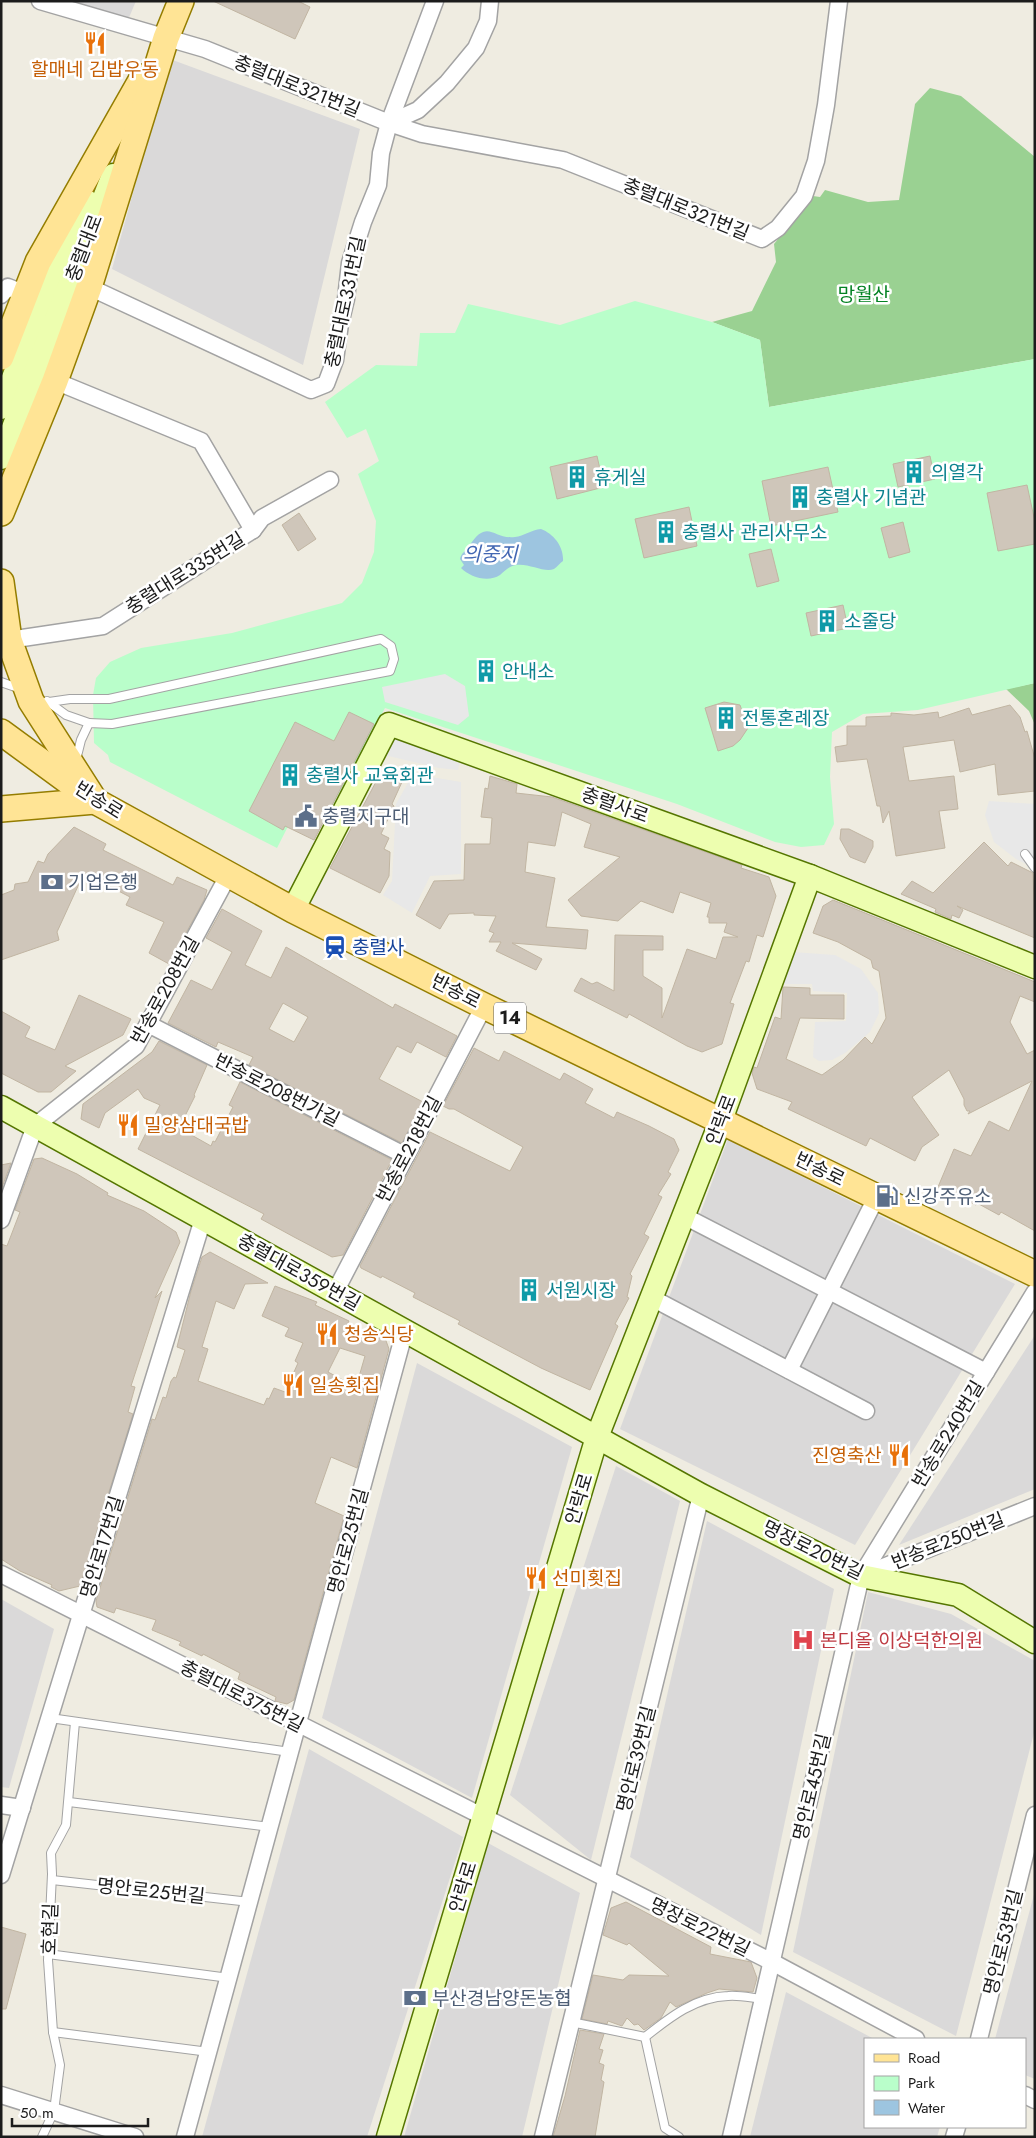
<svg xmlns="http://www.w3.org/2000/svg" width="1036" height="2138" font-family="Jost,'Noto Sans KR',sans-serif">
	<style>
		.residential { fill: #dad9d9 }
		.forest { fill: #9ad192 }
		.park { fill: #b9feca }
		.parking { fill: #e8e8e8 }
		.water { fill: #9dc5e0 }
		.building { fill: #cfc6ba; stroke: #c1b5a2; fill-rule: evenodd }
		.lines { fill: none; stroke-linecap: round; stroke-linejoin: round }
		.lane-casing { stroke: #a3a3a3; stroke-width: 10 }
		.street-casing { stroke: #a3a3a3; stroke-width: 19 }
		.secondary-casing { stroke: #557600; stroke-width: 25 }
		.primary-casing { stroke: #947d00; stroke-width: 28 }
		.lane { stroke: #fff; stroke-width: 8 }
		.street { stroke: #fff; stroke-width: 16 }
		.secondary { stroke: #edfeaf; stroke-width: 22 }
		.primary { stroke: #ffe495; stroke-width: 25 }
		.labels { text-anchor: middle; dominant-baseline: central; stroke-width: 5; stroke-linejoin: round; paint-order: stroke }
		.shield { fill: #fff; stroke: #606060; stroke-width: 1 }
		.shield-label { font-size: 18px; font-weight: bold; fill: #1c1c1c }
		.food-label { font-size: 19px; fill: #c56008; stroke: #fff; text-anchor: start }
		.street-label { font-size: 19px; fill: #1c1c1c; stroke: #fff }
		.park-label { font-size: 19px; fill: #038223; stroke: #fff }
		.culture-label { font-size: 19px; fill: #0d838f; stroke: #fff; text-anchor: start }
		.service-label { font-size: 19px; fill: #4e5e75; stroke: #fff; text-anchor: start }
		.transit-label { font-size: 19px; fill: #164399; stroke: #fff; text-anchor: start }
		.health-label { font-size: 19px; fill: #be3a42; stroke: #fff; text-anchor: start }
		.water-label { font-size: 20px; font-style: italic; fill: #4267b3; stroke: #fff }
	</style>
	<rect width="100%" height="100%" fill="#efece1"/>
	<g class="residential">
		<path d="M40,1H136L125,27Z"/>
		<path d="M170,59L360,129L303,365L112,269Z"/>
		<path d="M728,1139L1015,1284L855,1545L620,1429Z"/>
		<path d="M1035,1335V1489L899,1545Z"/>
		<path d="M417,1363L572,1447L472,1798L322,1718Z"/>
		<path d="M616,1466L680,1501L591,1860L510,1795Z"/>
		<path d="M707,1521L834,1589L761,1935L630,1857Z"/>
		<path d="M868,1592L951,1614L1035,1661V1729L956,2036L793,1952Z"/>
		<path d="M1,1599L54,1629L9,1788L1,1787Z"/>
		<path d="M309,1749L463,1837L367,2137H202Z"/>
		<path d="M488,1843L580,1893L522,2137H404Z"/>
		<path d="M1035,1891V2079L1025,2075V2039H995Z"/>
		<path d="M786,1992L874,2039H865V2127H940L937,2137H750Z"/>
	</g>
	<g class="forest">
		<path d="M930,88L961,96L1035,157V359L769,407L760,340L712,322L752,311L776,262L774,244L813,196L820,197L825,190L868,202L899,200L915,104Z"/>
		<path d="M1035,683V725L1029,711L1006,689Z"/>
	</g>
	<path class="park" d="M635,301L712,322L760,340L769,407L1035,359V683L918,710L863,714L832,732L830,777L834,824L824,845L801,847L775,842L677,804L385,708L330,810L303,797L277,848L110,762L108,755L94,743L93,695L96,678L110,662L141,648L232,633L342,603L362,583L374,552L376,521L358,474L379,461L366,429L347,438L325,402L376,365L417,366L420,333H455L468,304L560,325Z"/>
	<g class="parking">
		<path d="M445,674L465,686L469,716L458,725L385,702L382,687Z"/>
		<path d="M388,734L462,752L458,770L439,768L380,754Z"/>
		<path d="M413,774L461,782V874L430,876L412,913L383,895L392,881L396,804Z"/>
		<path d="M989,801L1035,804V873L1030,866L1016,859L994,842L985,815Z"/>
		<path d="M792,952L835,955L861,969L878,993L879,1013L870,1032L845,1053L832,1060L819,1061L813,1057L815,1022L846,1021L847,993L813,991L812,984H782Z"/>
	</g>
	<path class="water" d="M541,529C554,534 564,547 563,561C560,563 557,567 554,569C544,573 529,563 516,565C509,566 505,571 500,575C488,583 470,577 461,568L464,565L460,559C461,553 466,551 469,546C488,517 493,540 515,537C524,536 531,530 541,529Z"/>
	<g class="building">
		<path d="M213,1H298L310,7L295,39Z"/>
		<path d="M597,456L604,487L557,499L550,467Z"/>
		<path d="M930,456L935,479L898,487L893,464Z"/>
		<path d="M828,467L838,512L771,526L762,481Z"/>
		<path d="M1027,485L1035,522V544L998,551L987,493Z"/>
		<path d="M689,507L697,546L644,558L635,519Z"/>
		<path d="M299,513L316,539L298,551L282,525Z"/>
		<path d="M903,522L910,552L889,558L881,528Z"/>
		<path d="M771,549L779,581L757,587L749,554Z"/>
		<path d="M843,605L848,628L811,636L806,613Z"/>
		<path d="M724,702L740,705L748,728L740,740L733,746L718,751L705,708Z"/>
		<path d="M1010,705L1020,717L1025,732L1027,731L1035,759V791L998,795L995,764L960,772L954,740L903,747L909,781L954,776L958,809L939,811L945,848L896,856L889,811L883,823L880,806H877L867,759L837,762L835,747L847,745V726H866V717L891,716V713L914,715L938,712L939,718L969,708L972,715Z"/>
		<path d="M349,712L374,724L314,840L285,826L283,830L249,811L295,722L334,741Z"/>
		<path d="M385,774L402,782L392,804L394,806L381,834L389,838L384,849L390,852L389,876L380,893L330,868L378,778L382,781Z"/>
		<path d="M490,776L517,784L516,793L552,797L742,865L741,868L769,877L776,896L763,937L757,935L749,962L746,961L730,1003L734,1004L722,1044L702,1052L687,1046L629,1014L627,1018L574,991L581,978L592,984L597,982L614,991L615,935L663,936V950H643V976L662,988V1018L687,949L716,959L723,937H738L724,932L727,923H709V917H707L711,903L680,892L673,913L641,901L618,921L581,916L568,900L620,857L584,847L591,824L562,812L555,846L528,842L525,872L555,878L546,927L588,930L586,949L512,943L542,959L536,970L496,951L501,942H489L494,933L489,931L496,916L474,915V913L449,914L440,929L416,915L434,881L464,880L465,844H490L492,818L481,817L485,788L488,789Z"/>
		<path d="M74,827L106,844L103,850L173,885L177,877L207,890L204,900L169,964L149,953L164,922L126,905L130,897L84,873L57,932L59,940L1,960V895L14,890L15,884L28,882L38,861L44,863L48,854Z"/>
		<path d="M841,829H849L873,841V847L865,863L850,857L840,839Z"/>
		<path d="M984,842L1008,866L1011,862L1033,873L1035,938L957,906L963,910L959,918L952,915L951,919L935,912L936,909L901,894L912,881L933,893Z"/>
		<path d="M833,900L1035,982V1002L1020,996L1010,1022L1027,1054L1035,1050V1231L1001,1212L999,1215L977,1203L976,1205L938,1187L954,1149L971,1156L989,1121L1009,1131L1032,1081L968,1114L970,1111H967L964,1105V1099L949,1070L912,1097L939,1135L922,1147L915,1161L870,1138L866,1146L788,1109L792,1102L757,1089L752,1073L754,1067L757,1068L775,1017L781,1019L783,987L810,988V995H844V1019L800,1018L786,1059L822,1075L843,1060L865,1037L872,1044L886,1018L879,971L873,968L871,960L838,942L813,933L823,906Z"/>
		<path d="M222,909L262,931L245,965L271,978L286,947L393,1008L395,1004L457,1036L446,1057L417,1042L411,1053L397,1046L379,1079L423,1102L402,1143L249,1065L253,1057L218,1042L216,1047L168,1023L191,980L212,990L232,952L206,938ZM283,1003L308,1017L294,1042L269,1029Z"/>
		<path d="M79,995L131,1019L123,1035L65,1066L76,1071L51,1092H38L1,1073V1011L30,1027L25,1037L55,1050Z"/>
		<path d="M159,1041L207,1065L194,1095L195,1096L179,1128L211,1146L213,1141L215,1142L233,1107L229,1105L240,1082L392,1160L343,1255L332,1257L294,1237L261,1219L264,1214L138,1149L160,1105L144,1098L138,1089L105,1113L99,1128L81,1119L83,1104L152,1052Z"/>
		<path d="M474,1048L499,1061L504,1051L560,1080L564,1073L593,1089L585,1103L614,1118L617,1112L649,1126L674,1139L679,1150L668,1172L671,1174L658,1195L662,1197L644,1234L649,1237L630,1274L632,1276L627,1297L629,1298L615,1324L618,1326L590,1390L541,1368L458,1324L460,1321L413,1297L415,1293L382,1276L381,1278L361,1268L360,1266L430,1132L510,1171L523,1147L454,1109H449L443,1106Z"/>
		<path d="M42,1158L77,1174L108,1193L107,1195L144,1211L176,1232L180,1242L155,1298L162,1291L131,1386L135,1387L128,1412L133,1414L80,1586L59,1591L51,1587L52,1585L20,1571L1,1559V1244L7,1246L20,1212L15,1210L34,1159Z"/>
		<path d="M11,1163L1,1190V1165Z"/>
		<path d="M210,1252L268,1283L245,1284L234,1309L216,1301L202,1347L208,1349L198,1381L264,1405L267,1398L269,1399L274,1388L285,1392L298,1363L295,1361L303,1343L285,1336L289,1328L262,1316L275,1286L317,1302L315,1305L349,1321L346,1327L385,1338L389,1349L357,1468L331,1457L315,1503L344,1516L294,1700L287,1704L275,1701L276,1697L238,1679L240,1673L203,1654L202,1656L179,1645L181,1642L152,1630L156,1620L116,1608L114,1613L97,1607L96,1601L152,1419L155,1420L163,1397L166,1398L171,1381L174,1377L176,1378L185,1350L177,1347L191,1291L202,1257ZM340,1348L365,1356L356,1387L328,1372Z"/>
		<path d="M626,1902L711,1947L710,1954L751,1962L757,1978L753,1992L719,1989L707,1993L676,2007L670,2002L661,2018L644,2030L638,2024L634,2025L627,2018L622,2026L608,2021L607,2024L582,2019L593,1975L623,1980L629,1975L669,1976L629,1943L627,1945L603,1935L611,1908Z"/>
		<path d="M1,1927L26,1934L6,2009H1Z"/>
		<path d="M580,2030L604,2034L599,2049L603,2050L599,2063L604,2065L601,2080L604,2082L595,2137H553L565,2096Z"/>
	</g>
	<g class="lines">
		<defs>
			<g id="lane">
				<path d="M1,682L21,689"/>
				<path d="M47,701L66,715L89,723"/>
				<path d="M49,702L70,699H109L381,639L391,646L394,659L390,671L112,724L89,723L81,740L76,760"/>
				<path d="M1025,854L1035,868"/>
				<path d="M50,1718L290,1752"/>
				<path d="M69,1802L270,1827"/>
				<path d="M52,1880L250,1902"/>
				<path d="M48,1954L229,1978"/>
				<path d="M571,2022L645,2037"/>
				<path d="M53,2032L209,2052"/>
				<path d="M645,2037C669,2018 695,1997 728,1996C740,1995 752,1998 763,1999"/>
				<path d="M645,2037L665,2128L679,2137"/>
				<path d="M42,2137L54,2111L60,2065L53,2032L48,1960L52,1874L51,1853L66,1825L75,1722"/>
			</g>
			<g id="street">
				<path d="M40,1L205,49L389,123L422,134L563,160L762,239L778,228L804,196L816,161L826,105L839,1"/>
				<path d="M389,123L418,110L447,83L476,48L488,21L490,1"/>
				<path d="M89,287L311,390L326,384L335,360L340,324L346,299L350,263L363,222L378,185L381,153L389,123L435,1"/>
				<path d="M1,295L8,287L26,294"/>
				<path d="M55,381L201,441L253,530"/>
				<path d="M9,640L103,626L253,530L262,518L330,480"/>
				<path d="M148,1024L406,1156"/>
				<path d="M684,1216L986,1372"/>
				<path d="M1,1220L35,1126L136,1046L229,874"/>
				<path d="M335,1292L484,1006"/>
				<path d="M652,1298L866,1411"/>
				<path d="M789,1370L877,1196"/>
				<path d="M1,1574L772,1962L916,2039"/>
				<path d="M861,1576L1035,1506"/>
				<path d="M1,1805L22,1808"/>
				<path d="M1,1875L203,1219"/>
				<path d="M979,2039L1035,1815"/>
				<path d="M1,2095L135,2137"/>
				<path d="M1025,2095L1035,2100"/>
				<path d="M185,2137L405,1330"/>
				<path d="M543,2137L701,1495"/>
				<path d="M731,2137L861,1576L1035,1292"/>
				<path d="M954,2137L957,2127"/>
			</g>
			<g id="secondary">
				<path d="M1,408L55,272L88,202"/>
				<path d="M1,458L113,175"/>
				<path d="M293,910L389,724L810,876L1035,967"/>
				<path d="M1,1107L701,1495L861,1576L958,1595L1035,1642"/>
				<path d="M388,2137L597,1437L721,1120L810,876"/>
			</g>
			<g id="primary">
				<path d="M1,357L38,262L143,77"/>
				<path d="M1,513L55,381L89,287L166,38L181,1"/>
				<path d="M1,582L9,640L31,701L95,801L1,809"/>
				<path d="M1,732L95,801L293,910L484,1006L1035,1274"/>
			</g>
		</defs>
		<use href="#lane" class="lane-casing"/>
		<use href="#street" class="street-casing"/>
		<use href="#secondary" class="secondary-casing"/>
		<use href="#primary" class="primary-casing"/>
		<use href="#lane" class="lane"/>
		<use href="#street" class="street"/>
		<use href="#secondary" class="secondary"/>
		<use href="#primary" class="primary"/>
	</g>
	<defs>
		<symbol id="restaurant-bare" viewBox="-9 -9 18 18"><path d="M-5-6h1v4h1v-4h1v4h1v-4h1v5L-1.5 .5V6h-2V.5L-5-1ZM5-6V6H3V1.5H1.5Q1.5-4 5-6Z" fill="#e8710a" stroke="#fff" stroke-width="2.5" paint-order="stroke"/></symbol>
		<symbol id="building-bare" viewBox="-9 -9 18 18"><path d="M-4-6H4V6H1V3H-1V6H-4ZM-2.5-4.3h1.7v1.8h-1.7ZM.8-4.3h1.7v1.8H.8ZM-2.5-1h1.7V.8h-1.7ZM.8-1h1.7V.8H.8Z" fill="#0f9aa8" stroke="#fff" stroke-width="2.5" paint-order="stroke"/></symbol>
		<symbol id="civic-bare" viewBox="-9 -9 18 18"><path d="M-.6-6.5H3V-4.5H.6V-3L4-1V1h2V6H-6V1h2V-1L-.6-3ZM-1.2 2.5V6h2.4V2.5Z" fill="#5c6f8a" stroke="#fff" stroke-width="2.5" paint-order="stroke"/></symbol>
		<symbol id="bank-bare" viewBox="-9 -9 18 18"><path d="M-6-4H6V4H-6ZM0-2.3a2.3 2.3 0 1 0 0 4.6a2.3 2.3 0 1 0 0-4.6Z" fill="#5c6f8a" stroke="#fff" stroke-width="2.5" paint-order="stroke"/></symbol>
		<symbol id="station-bare" viewBox="-9 -9 18 18"><path d="M-3-6H3Q5-6 5-4V2Q5 4 3 4L4.5 6H3L1.5 4h-3L-3 6H-4.5L-3 4Q-5 4-5 2V-4Q-5-6-3-6ZM-3.5-4v3h7v-3ZM-3.5 1v1.5H-2V1ZM2 1v1.5H3.5V1Z" fill="#1a4fb4" stroke="#fff" stroke-width="2.5" paint-order="stroke"/></symbol>
		<symbol id="fuel-bare" viewBox="-9 -9 18 18"><path d="M-5.5-6h7V0h2V4h1.3V-2.5L3-4.5l.8-.8L6-3V5H2.5V1h-1V6h-7ZM-4.2-4.7v3.2H.2V-4.7Z" fill="#5c6f8a" stroke="#fff" stroke-width="2.5" paint-order="stroke"/></symbol>
		<symbol id="hospital-bare" viewBox="-9 -9 18 18"><path d="M-5-5h3v3.5h4V-5h3V5h-3V1.5h-4V5h-3Z" fill="#e0444e" stroke="#fff" stroke-width="2.5" paint-order="stroke"/></symbol>
	</defs>
	<g fill-rule="evenodd">
		<use href="#restaurant-bare" x="79" y="27" width="32" height="32"/>
		<use href="#building-bare" x="898" y="456" width="32" height="32"/>
		<use href="#building-bare" x="561" y="461" width="32" height="32"/>
		<use href="#building-bare" x="784" y="481" width="32" height="32"/>
		<use href="#building-bare" x="650" y="516" width="32" height="32"/>
		<use href="#building-bare" x="811" y="605" width="32" height="32"/>
		<use href="#building-bare" x="470" y="655" width="32" height="32"/>
		<use href="#building-bare" x="710" y="702" width="32" height="32"/>
		<use href="#building-bare" x="274" y="759" width="32" height="32"/>
		<use href="#civic-bare" x="290" y="800" width="32" height="32"/>
		<use href="#bank-bare" x="36" y="866" width="32" height="32"/>
		<use href="#station-bare" x="319" y="931" width="32" height="32"/>
		<use href="#restaurant-bare" x="112" y="1109" width="32" height="32"/>
		<use href="#fuel-bare" x="871" y="1180" width="32" height="32"/>
		<use href="#building-bare" x="513" y="1274" width="32" height="32"/>
		<use href="#restaurant-bare" x="311" y="1318" width="32" height="32"/>
		<use href="#restaurant-bare" x="277" y="1369" width="32" height="32"/>
		<use href="#restaurant-bare" x="883" y="1439" width="32" height="32"/>
		<use href="#restaurant-bare" x="520" y="1562" width="32" height="32"/>
		<use href="#hospital-bare" x="787" y="1624" width="32" height="32"/>
		<use href="#bank-bare" x="399" y="1982" width="32" height="32"/>
	</g>
	<g class="labels">
		<rect class="shield" x="494" y="1002.5" width="32" height="31" rx="4"/>
		<g class="shield-label">
			<text x="510" y="1018">14</text>
		</g>
		<g class="food-label">
			<text x="95" y="69" text-anchor="middle">할매네 김밥우동</text>
			<text x="144" y="1125">밀양삼대국밥</text>
			<text x="344" y="1334">청송식당</text>
			<text x="310" y="1385">일송횟집</text>
			<text x="882" y="1455" text-anchor="end">진영축산</text>
			<text x="552" y="1578">선미횟집</text>
		</g>
		<g class="street-label">
			<text transform="translate(297 86) rotate(22)">충렬대로321번길</text>
			<text transform="translate(686 209) rotate(22)">충렬대로321번길</text>
			<text transform="translate(84 248) rotate(-69)">충렬대로</text>
			<text transform="translate(345 302) rotate(-78)">충렬대로331번길</text>
			<text transform="translate(185 573) rotate(-32)">충렬대로335번길</text>
			<text transform="translate(99 800) rotate(32)">반송로</text>
			<text transform="translate(615 805) rotate(20)">충렬사로</text>
			<text transform="translate(165 990) rotate(-61)">반송로208번길</text>
			<text transform="translate(456 991) rotate(27)">반송로</text>
			<text transform="translate(277 1090) rotate(27)">반송로208번가길</text>
			<text transform="translate(721 1120) rotate(-69)">안락로</text>
			<text transform="translate(409 1149) rotate(-62)">반송로218번길</text>
			<text transform="translate(820 1169) rotate(26)">반송로</text>
			<text transform="translate(299 1272) rotate(29)">충렬대로359번길</text>
			<text transform="translate(948 1434) rotate(-59)">반송로240번길</text>
			<text transform="translate(579 1499) rotate(-73)">안락로</text>
			<text transform="translate(348 1541) rotate(-75)">명안로25번길</text>
			<text transform="translate(948 1541) rotate(-22)">반송로250번길</text>
			<text transform="translate(102 1547) rotate(-73)">명안로17번길</text>
			<text transform="translate(813 1550) rotate(26)">명장로20번길</text>
			<text transform="translate(242 1696) rotate(27)">충렬대로375번길</text>
			<text transform="translate(636 1759) rotate(-76)">명안로39번길</text>
			<text transform="translate(812 1787) rotate(-77)">명안로45번길</text>
			<text transform="translate(463 1887) rotate(-73)">안락로</text>
			<text transform="translate(151 1891) rotate(6)">명안로25번길</text>
			<text transform="translate(700 1927) rotate(26)">명장로22번길</text>
			<text transform="translate(50 1929) rotate(-88)">호현길</text>
			<text transform="translate(1003 1942) rotate(-76)">명안로53번길</text>
		</g>
		<g class="park-label">
			<text x="864" y="294">망월산</text>
		</g>
		<g class="culture-label">
			<text x="931" y="472">의열각</text>
			<text x="594" y="477">휴게실</text>
			<text x="816" y="497">충렬사 기념관</text>
			<text x="682" y="532">충렬사 관리사무소</text>
			<text x="844" y="621">소줄당</text>
			<text x="502" y="671">안내소</text>
			<text x="742" y="718">전통혼례장</text>
			<text x="306" y="775">충렬사 교육회관</text>
			<text x="546" y="1290">서원시장</text>
		</g>
		<g class="service-label">
			<text x="322" y="816">충렬지구대</text>
			<text x="68" y="882">기업은행</text>
			<text x="904" y="1196">신강주유소</text>
			<text x="432" y="1998">부산경남양돈농협</text>
		</g>
		<g class="transit-label">
			<text x="352" y="947">충렬사</text>
		</g>
		<g class="health-label">
			<text x="820" y="1640">본디올 이상덕한의원</text>
		</g>
		<g class="water-label">
			<text x="490" y="554">의중지</text>
		</g>
	</g>
	<rect width="1036" height="2138" fill="none" stroke="#1c1c1c" stroke-width="5"/>
	<rect x="864" y="2038" width="162" height="90" fill="#ffffff" stroke="#a4a4a4"/>
	<rect x="874" y="2054" width="25" height="8" fill="#ffe495" stroke="#a4a4a4"/>
	<text x="908" y="2063" font-size="15" fill="#1c1c1c">Road</text>
	<rect x="874" y="2076" width="25" height="15" fill="#b9feca" stroke="#a4a4a4"/>
	<text x="908" y="2088" font-size="15" fill="#1c1c1c">Park</text>
	<rect x="874" y="2100" width="25" height="15" fill="#9dc5e0" stroke="#a4a4a4"/>
	<text x="908" y="2113" font-size="15" fill="#1c1c1c">Water</text>
	<path d="M12 2118v8h136v-8" fill="none" stroke="#1c1c1c" stroke-width="2.5"/>
	<text x="20" y="2118" font-size="15" fill="#1c1c1c" stroke="#ffffff" stroke-width="4" paint-order="stroke">50 m</text>
</svg>
